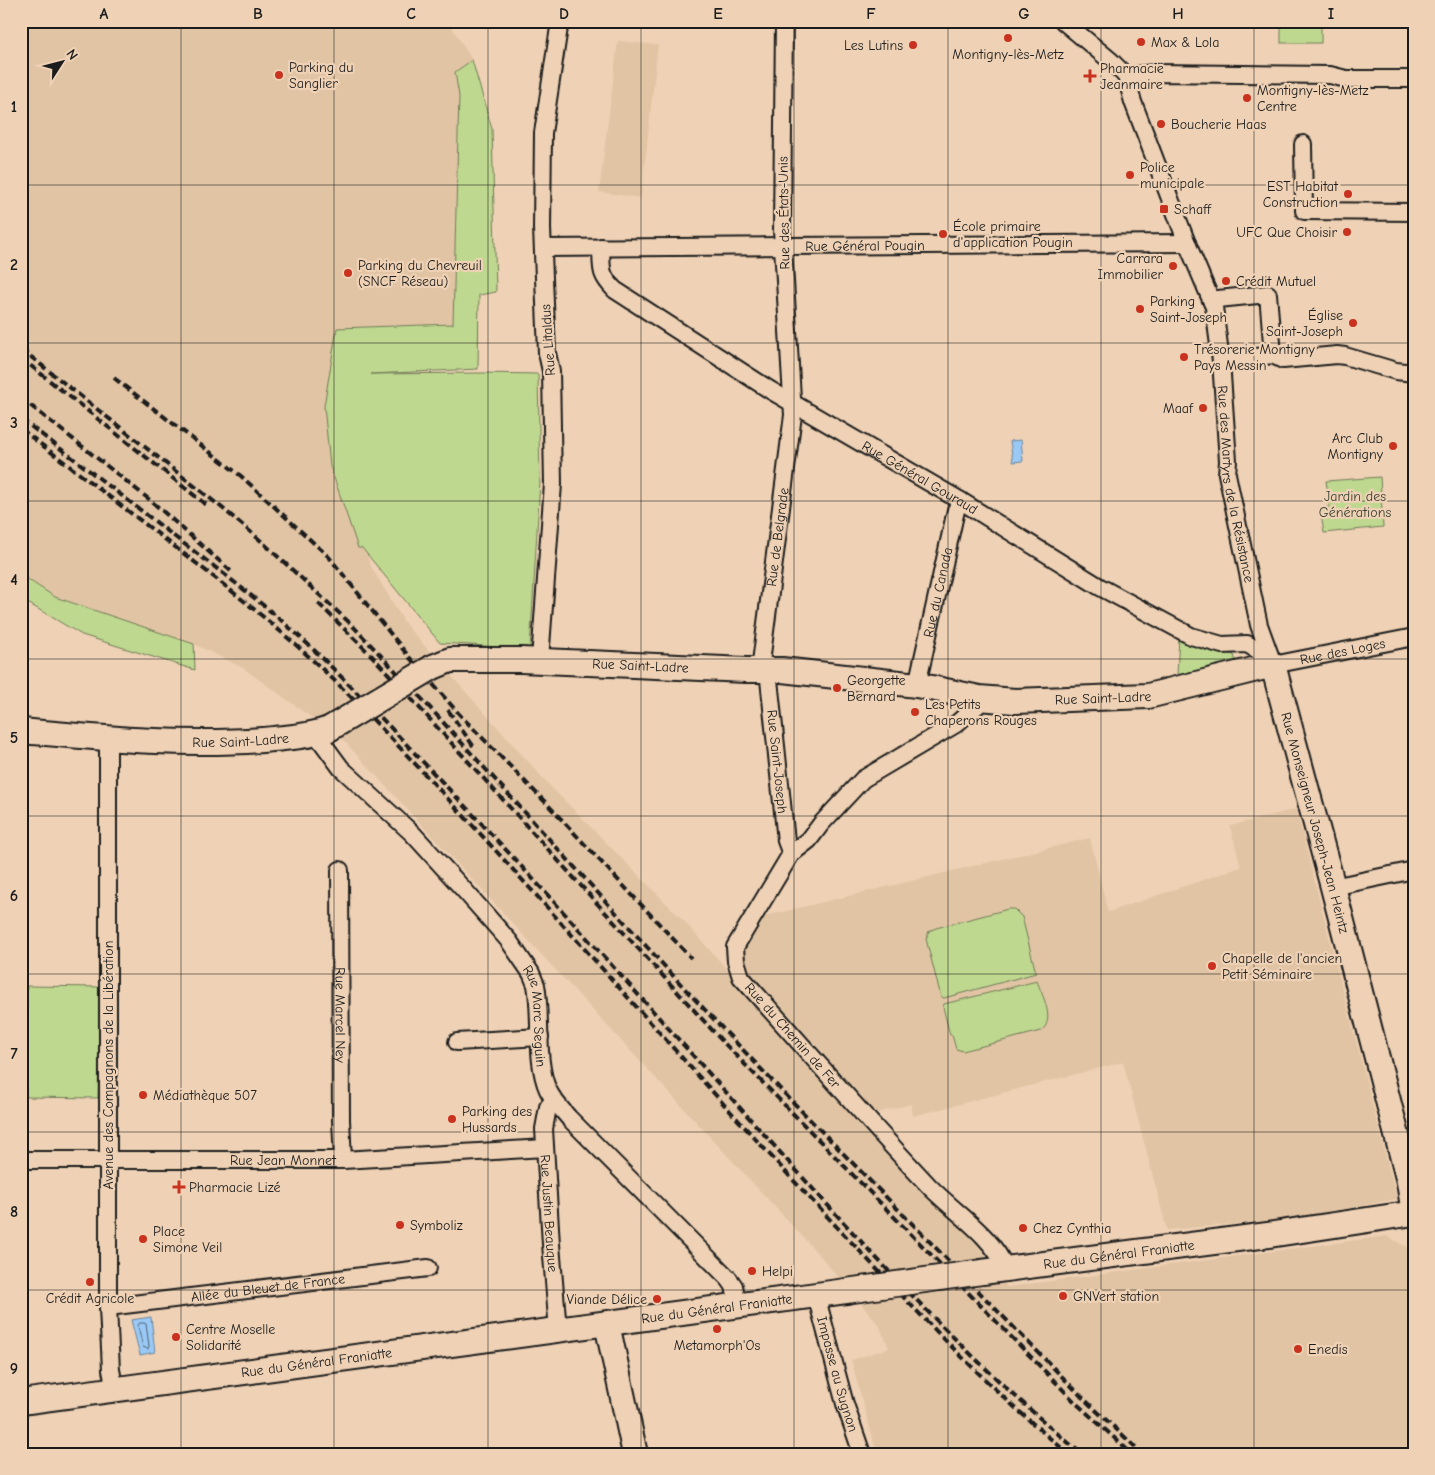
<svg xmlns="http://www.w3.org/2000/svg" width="1435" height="1475" font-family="'Comic Neue',sans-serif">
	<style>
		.built { fill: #e1c4a4 }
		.green { fill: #bfd88f; stroke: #6e7a56 }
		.water { fill: #9ac9f5; stroke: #68849e }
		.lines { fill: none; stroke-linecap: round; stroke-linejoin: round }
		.shore { stroke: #4e6173; stroke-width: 1 }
		.street-casing { stroke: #1c1c1c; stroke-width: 20 }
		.secondary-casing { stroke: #1c1c1c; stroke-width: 28 }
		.street { stroke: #efd2b5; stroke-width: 16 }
		.secondary { stroke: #efd2b5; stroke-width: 24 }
		.rail { stroke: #1c1c1c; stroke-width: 4; stroke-dasharray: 8 4; stroke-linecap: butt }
		.secondary-bridge-casing { stroke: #1c1c1c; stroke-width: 28; stroke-linecap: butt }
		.secondary-bridge { stroke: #efd2b5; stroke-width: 24 }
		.grid { fill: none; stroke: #1c1c1c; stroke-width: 1; stroke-opacity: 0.55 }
		.poi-dot { fill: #c8321e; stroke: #efd2b5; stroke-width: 2 }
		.labels { text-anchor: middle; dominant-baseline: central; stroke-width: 4.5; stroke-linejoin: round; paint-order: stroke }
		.poi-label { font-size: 14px; fill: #1c1c1c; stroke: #efd2b5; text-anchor: start }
		.street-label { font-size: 14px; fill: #1c1c1c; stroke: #efd2b5 }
		.park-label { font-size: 14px; fill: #3d4233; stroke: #efd2b5 }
		.neatline { fill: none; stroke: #1c1c1c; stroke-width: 2 }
		.grid-label { font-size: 16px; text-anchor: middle; font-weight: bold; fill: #1c1c1c }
	</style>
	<rect width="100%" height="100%" fill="#efd2b5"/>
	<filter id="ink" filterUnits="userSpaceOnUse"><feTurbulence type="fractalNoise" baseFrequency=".02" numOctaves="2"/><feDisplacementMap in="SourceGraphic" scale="10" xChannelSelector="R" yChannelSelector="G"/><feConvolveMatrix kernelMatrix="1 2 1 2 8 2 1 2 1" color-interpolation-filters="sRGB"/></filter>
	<g filter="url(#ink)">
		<g class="built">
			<path d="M21,21H448L472,60L455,72L459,96L453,324L337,328L330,466L372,568L406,625L550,786L683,920L914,1179L980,1248L1007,1287L1386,1236L1407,1247L1414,1280V1454H877L851,1360L889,1348L879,1325L822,1258L344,741L243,668L194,644L55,597L21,575Z"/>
			<path d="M618,41L658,45L641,198L599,192Z"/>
			<path d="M1296,809L1397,1199L1290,1219L1167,1230L1123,1062L913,1116L911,1104L869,1115L744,976L740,947L757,918L1090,838L1108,912L1241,867L1230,826Z"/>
		</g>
		<g class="green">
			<rect x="1281" y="21" width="40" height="22"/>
			<path d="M472,60L492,129L496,292L479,295L478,369L371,374L481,373L538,374L540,481L530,649L440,643L362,548H358L330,466L324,406L337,328L453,324L459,96L455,72Z"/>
			<path d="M1380,477L1383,527L1324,533L1320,508L1330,507L1326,481Z"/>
			<path d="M21,575L55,597L194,644L195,670L82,635L21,599Z"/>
			<path d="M1179,636L1206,648L1234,655L1236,663L1177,676Z"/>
			<path d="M1008,909H1014L1022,917L1036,973L944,998L941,997L926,939L929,931L936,928Z"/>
			<path d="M1037,981C1042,995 1056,1020 1041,1031L963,1051L956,1049L952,1035H950L943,1007L944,1004Z"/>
			<path d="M27,986L100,987L98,1098L26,1097Z"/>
		</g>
		<g class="water">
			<path d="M1021,440L1023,461L1013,462L1010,441Z"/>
			<path d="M151,1317L155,1352L140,1355L131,1320Z"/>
		</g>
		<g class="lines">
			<path class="shore" d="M140,1323H144L146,1324L149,1346L148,1349L143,1347L138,1326Z"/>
			<defs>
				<g id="street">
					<path d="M1063,21L1111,61L1126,76"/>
					<path id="s1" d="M1126,76L1133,102L1187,243L1214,307L1221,361L1228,461L1227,474L1259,625L1272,661"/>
					<path d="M1126,76L1155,73L1241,74L1330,75L1346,79H1414"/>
					<path d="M1303,144L1304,211L1414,212"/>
					<path id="s2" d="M601,247C602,269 599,274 615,290L770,390L961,501L1100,587L1191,636L1222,645L1247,644L1261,652L1273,665"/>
					<path id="s3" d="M543,248L1187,243"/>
					<path d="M1212,302L1218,299L1268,294L1273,355"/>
					<path d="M1221,361L1273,355L1283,360L1337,355L1345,356L1396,371L1414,373"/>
					<path d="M540,660L553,484L551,371L547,353L542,228L543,133L560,21"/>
					<path id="s4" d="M1273,665L1414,637"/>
					<path id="s5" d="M760,670L793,415L782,230L784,21"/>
					<path id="s6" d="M768,670L786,841L791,854"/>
					<path id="s7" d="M917,685L956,510L961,501"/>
					<path id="s8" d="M979,698L978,705L956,724L863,779L821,824L809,840L791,854L735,947L736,961L741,977C804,1047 865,1118 929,1186C954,1212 992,1235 1006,1269"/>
					<path id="s9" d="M316,734L341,768L413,834L465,891L509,941L531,973L536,985C542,1017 535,1061 548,1090C553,1100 561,1109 569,1118L729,1279L734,1286L738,1306"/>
					<path d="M108,739V1307L111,1370L115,1390"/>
					<path id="s10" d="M340,870L341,1120L343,1160"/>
					<path d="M1333,887L1414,870"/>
					<path d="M457,1042L540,1037"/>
					<path id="s11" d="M554,1100L548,1107L544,1129L551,1244L558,1331"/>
					<path id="s12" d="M21,1160H343L545,1148"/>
					<path id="s13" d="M816,1295L845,1404L862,1454"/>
					<path id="s14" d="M108,1307L428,1268"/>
				</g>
				<g id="secondary">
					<path id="s15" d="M433,667L450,660H521L746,670H782L917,685L979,698L1015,701L1148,696L1273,665L1333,887L1409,1182L1414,1213"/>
					<path id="s16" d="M21,731C101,738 181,746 262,740C285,738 307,737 329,729"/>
					<path id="s17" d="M982,1272L1268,1235L1414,1213"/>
					<path d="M607,1324L635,1454"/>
					<path id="s18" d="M21,1402L846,1291"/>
				</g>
			</defs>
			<use href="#street" class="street-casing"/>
			<use href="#secondary" class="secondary-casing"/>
			<use href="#street" class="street"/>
			<use href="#secondary" class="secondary"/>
			<g class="rail">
				<path d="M21,349L221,507L260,540L351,624L422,699L687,991L782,1091L1086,1401L1143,1454"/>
				<path d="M21,358L209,507"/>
				<path d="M114,378L241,476L329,557L410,658L460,715L548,805L691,958"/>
				<path d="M21,398L150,500L233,573"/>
				<path d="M21,419C73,458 124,497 175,537C223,573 271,609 314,650C359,693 401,739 444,784C552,897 656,1015 761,1131C862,1244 964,1357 1082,1454"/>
				<path d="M21,429C68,465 115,501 162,537C229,588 294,639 353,699C520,870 673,1053 837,1227C912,1306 984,1385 1069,1454"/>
				<path d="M318,603L373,657L416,704L723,1042L1076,1403L1132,1454"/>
				<path d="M448,710L474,747"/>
			</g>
			<defs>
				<g id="secondary-bridge">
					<path d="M329,729L433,667"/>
					<path d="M846,1291L982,1272"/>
				</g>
			</defs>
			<use href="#secondary-bridge" class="secondary-bridge-casing"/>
			<use href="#secondary-bridge" class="secondary-bridge"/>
		</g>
	</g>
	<path class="grid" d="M181,21V1454M334,21V1454M488,21V1454M641,21V1454M794,21V1454M948,21V1454M1101,21V1454M1254,21V1454M21,185H1414M21,343H1414M21,501H1414M21,659H1414M21,816H1414M21,974H1414M21,1132H1414M21,1290H1414"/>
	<g class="poi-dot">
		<circle cx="1008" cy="38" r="5"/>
		<circle cx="1141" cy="42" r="5"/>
		<circle cx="913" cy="45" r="5"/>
		<circle cx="279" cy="75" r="5"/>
		<path d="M1087.5 68.5h5v5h5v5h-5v5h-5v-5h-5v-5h5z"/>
		<circle cx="1247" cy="98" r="5"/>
		<circle cx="1161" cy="124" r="5"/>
		<circle cx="1130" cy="175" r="5"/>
		<circle cx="1348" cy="194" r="5"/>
		<rect x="1159" y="204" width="10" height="10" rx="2.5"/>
		<circle cx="1347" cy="232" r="5"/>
		<circle cx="943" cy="234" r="5"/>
		<circle cx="1173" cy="266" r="5"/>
		<circle cx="348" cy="273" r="5"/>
		<circle cx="1226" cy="281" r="5"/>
		<circle cx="1140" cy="309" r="5"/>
		<circle cx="1353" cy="323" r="5"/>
		<circle cx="1184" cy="357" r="5"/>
		<circle cx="1203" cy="408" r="5"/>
		<circle cx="1393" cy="446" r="5"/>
		<circle cx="837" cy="688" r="5"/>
		<circle cx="915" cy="712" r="5"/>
		<circle cx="1212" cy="966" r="5"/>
		<circle cx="143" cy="1095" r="5"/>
		<circle cx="452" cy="1119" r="5"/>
		<path d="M176.5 1179.5h5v5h5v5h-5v5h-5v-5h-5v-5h5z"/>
		<circle cx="400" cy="1225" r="5"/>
		<circle cx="1023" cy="1228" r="5"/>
		<circle cx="143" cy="1239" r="5"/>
		<circle cx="752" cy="1271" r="5"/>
		<circle cx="90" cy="1282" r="5"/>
		<circle cx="1063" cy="1296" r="5"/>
		<circle cx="657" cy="1299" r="5"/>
		<circle cx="717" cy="1329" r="5"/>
		<circle cx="176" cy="1337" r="5"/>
		<circle cx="1298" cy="1349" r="5"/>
	</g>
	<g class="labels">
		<g class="poi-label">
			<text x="1151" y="42">Max &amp; Lola</text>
			<text x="903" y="45" text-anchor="end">Les Lutins</text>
			<text x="1008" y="54" text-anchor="middle">Montigny-lès-Metz</text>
			<text x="289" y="67">Parking du<tspan x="289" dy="16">Sanglier</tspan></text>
			<text x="1100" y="68">Pharmacie<tspan x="1100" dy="16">Jeanmaire</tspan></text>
			<text x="1257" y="90">Montigny-lès-Metz<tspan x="1257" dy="16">Centre</tspan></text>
			<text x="1171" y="124">Boucherie Haas</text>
			<text x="1140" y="167">Police<tspan x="1140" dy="16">municipale</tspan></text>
			<text x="1338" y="186" text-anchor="end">EST Habitat<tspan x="1338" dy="16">Construction</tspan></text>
			<text x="1174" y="209">Schaff</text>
			<text x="953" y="226">École primaire<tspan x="953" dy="16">d'application Pougin</tspan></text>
			<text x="1337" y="232" text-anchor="end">UFC Que Choisir</text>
			<text x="1163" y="258" text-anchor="end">Carrara<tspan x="1163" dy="16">Immobilier</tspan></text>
			<text x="358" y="265">Parking du Chevreuil<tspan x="358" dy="16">(SNCF Réseau)</tspan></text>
			<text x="1236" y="281">Crédit Mutuel</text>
			<text x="1150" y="301">Parking<tspan x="1150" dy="16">Saint-Joseph</tspan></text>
			<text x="1343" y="315" text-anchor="end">Église<tspan x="1343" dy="16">Saint-Joseph</tspan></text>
			<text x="1194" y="349">Trésorerie Montigny<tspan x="1194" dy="16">Pays Messin</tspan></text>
			<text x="1193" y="408" text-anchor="end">Maaf</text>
			<text x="1383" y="438" text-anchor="end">Arc Club<tspan x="1383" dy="16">Montigny</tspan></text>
			<text x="847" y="680">Georgette<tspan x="847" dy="16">Bernard</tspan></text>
			<text x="925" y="704">Les Petits<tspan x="925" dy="16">Chaperons Rouges</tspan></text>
			<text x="1222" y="958">Chapelle de l'ancien<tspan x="1222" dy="16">Petit Séminaire</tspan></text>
			<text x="153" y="1095">Médiathèque 507</text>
			<text x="462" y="1111">Parking des<tspan x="462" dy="16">Hussards</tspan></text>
			<text x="189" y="1187">Pharmacie Lizé</text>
			<text x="410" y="1225">Symboliz</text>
			<text x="1033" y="1228">Chez Cynthia</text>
			<text x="153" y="1231">Place<tspan x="153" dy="16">Simone Veil</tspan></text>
			<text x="762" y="1271">Helpi</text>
			<text x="1073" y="1296">GNVert station</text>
			<text x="90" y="1298" text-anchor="middle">Crédit Agricole</text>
			<text x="647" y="1299" text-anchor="end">Viande Délice</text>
			<text x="186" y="1329">Centre Moselle<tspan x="186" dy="16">Solidarité</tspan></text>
			<text x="717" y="1345" text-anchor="middle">Metamorph'Os</text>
			<text x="1308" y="1349">Enedis</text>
		</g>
		<g class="street-label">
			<text transform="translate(784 213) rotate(-91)">Rue des États-Unis</text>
			<text stroke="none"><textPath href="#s3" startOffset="322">Rue Général Pougin</textPath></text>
			<text transform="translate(548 340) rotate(-94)">Rue Litaldus</text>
			<text stroke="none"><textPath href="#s2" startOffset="405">Rue Général Gouraud</textPath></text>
			<text stroke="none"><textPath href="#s1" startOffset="426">Rue des Martyrs de la Résistance</textPath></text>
			<text stroke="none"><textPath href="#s5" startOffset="134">Rue de Belgrade</textPath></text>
			<text stroke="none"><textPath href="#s7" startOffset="95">Rue du Canada</textPath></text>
			<text stroke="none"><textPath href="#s4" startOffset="71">Rue des Loges</textPath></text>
			<text stroke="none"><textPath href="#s15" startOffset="209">Rue Saint-Ladre</textPath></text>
			<text stroke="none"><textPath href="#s15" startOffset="674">Rue Saint-Ladre</textPath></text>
			<text stroke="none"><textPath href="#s16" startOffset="220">Rue Saint-Ladre</textPath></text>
			<text stroke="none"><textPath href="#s6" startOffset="92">Rue Saint-Joseph</textPath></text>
			<text stroke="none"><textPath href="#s15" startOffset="1011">Rue Monseigneur Joseph-Jean Heintz</textPath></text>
			<text stroke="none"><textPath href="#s10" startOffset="145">Rue Marcel Ney</textPath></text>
			<text stroke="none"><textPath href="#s9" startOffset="366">Rue Marc Seguin</textPath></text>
			<text stroke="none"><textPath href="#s8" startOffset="466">Rue du Chemin de Fer</textPath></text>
			<text transform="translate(108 1065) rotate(-90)">Avenue des Compagnons de la Libération</text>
			<text stroke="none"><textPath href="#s12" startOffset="262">Rue Jean Monnet</textPath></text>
			<text stroke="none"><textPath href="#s11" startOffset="116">Rue Justin Beauque</textPath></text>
			<text stroke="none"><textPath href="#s17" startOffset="138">Rue du Général Franiatte</textPath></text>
			<text stroke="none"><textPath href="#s14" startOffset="161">Allée du Bleuet de France</textPath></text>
			<text stroke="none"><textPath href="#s18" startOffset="702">Rue du Général Franiatte</textPath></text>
			<text stroke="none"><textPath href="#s18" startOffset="298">Rue du Général Franiatte</textPath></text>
			<text stroke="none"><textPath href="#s13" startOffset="82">Impasse au Sugnon</textPath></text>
		</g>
		<g class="park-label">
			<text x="1355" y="496">Jardin des<tspan x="1355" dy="16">Générations</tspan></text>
		</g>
	</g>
	<rect width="1435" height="1475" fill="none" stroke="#efd2b5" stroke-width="55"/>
	<g transform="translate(62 62) rotate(54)" stroke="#efd2b5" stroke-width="4" paint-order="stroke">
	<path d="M0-4L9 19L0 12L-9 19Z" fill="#1c1c1c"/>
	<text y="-8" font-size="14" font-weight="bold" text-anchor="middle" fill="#1c1c1c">N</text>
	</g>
	<rect x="28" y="28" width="1380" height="1420" class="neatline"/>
	<g class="grid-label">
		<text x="104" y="19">A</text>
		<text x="258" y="19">B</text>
		<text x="411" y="19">C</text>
		<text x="564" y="19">D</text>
		<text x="718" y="19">E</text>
		<text x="871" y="19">F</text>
		<text x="1024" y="19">G</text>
		<text x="1178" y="19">H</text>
		<text x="1331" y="19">I</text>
		<text x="14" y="112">1</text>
		<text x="14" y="270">2</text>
		<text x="14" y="428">3</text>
		<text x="14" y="585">4</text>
		<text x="14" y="743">5</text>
		<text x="14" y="901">6</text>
		<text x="14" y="1059">7</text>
		<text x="14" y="1217">8</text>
		<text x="14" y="1374">9</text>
	</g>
</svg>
